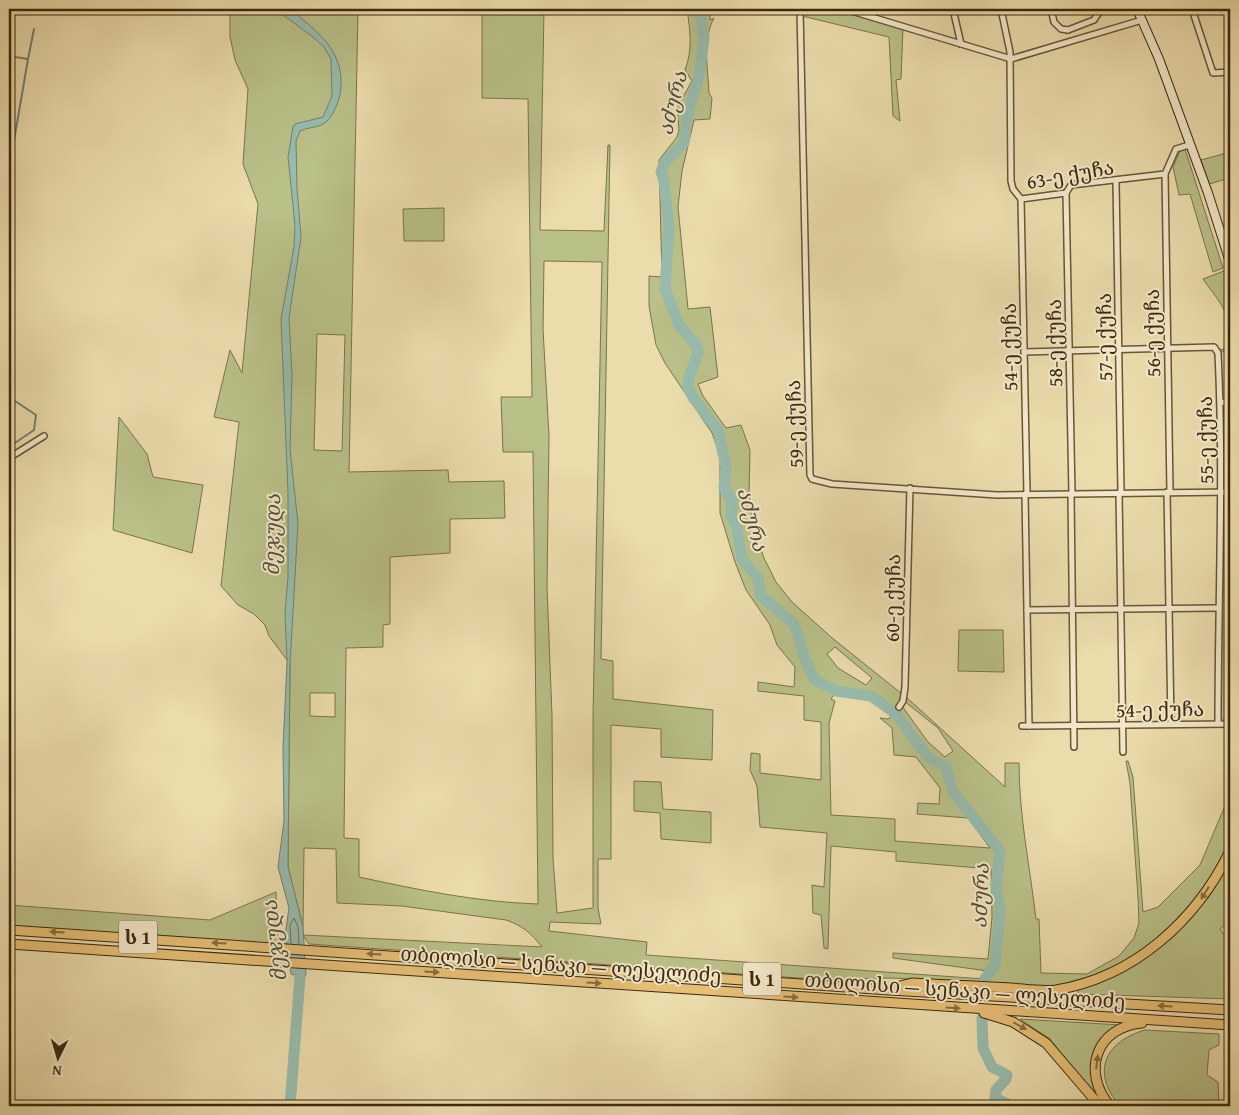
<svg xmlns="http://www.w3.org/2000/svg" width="1239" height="1115" font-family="'Gentium Book Plus','Noto Serif Georgian',serif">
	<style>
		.green { fill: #b9c088; stroke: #7a744a; fill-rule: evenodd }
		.water { fill: #98bbad; stroke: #73816d }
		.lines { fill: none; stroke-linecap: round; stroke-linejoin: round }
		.shore { stroke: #6a725d; stroke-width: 1 }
		.stream { stroke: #73816d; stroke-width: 2 }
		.river { stroke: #98bbad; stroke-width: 11 }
		.minor-casing { stroke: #685635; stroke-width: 8 }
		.secondary-casing { stroke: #3c290d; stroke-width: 10 }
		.motorway-casing { stroke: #3c290d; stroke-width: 11 }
		.minor { stroke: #f2e8c9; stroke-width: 5 }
		.secondary { stroke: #f2e8c9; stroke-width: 8 }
		.motorway { stroke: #e6be76; stroke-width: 9 }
		.oneway { fill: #886c3c }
		.labels { text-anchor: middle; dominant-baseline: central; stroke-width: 4; stroke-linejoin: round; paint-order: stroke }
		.shield { fill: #f2e8c9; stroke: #736245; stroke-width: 1 }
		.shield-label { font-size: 19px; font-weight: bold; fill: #3c290d }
		.street-label { font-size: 20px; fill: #3c290d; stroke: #f2e8c9 }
		.water-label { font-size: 21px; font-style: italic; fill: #534e35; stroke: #f2e8c9 }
	</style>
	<rect width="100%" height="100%" fill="#ebdcac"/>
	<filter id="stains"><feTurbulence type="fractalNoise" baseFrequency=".004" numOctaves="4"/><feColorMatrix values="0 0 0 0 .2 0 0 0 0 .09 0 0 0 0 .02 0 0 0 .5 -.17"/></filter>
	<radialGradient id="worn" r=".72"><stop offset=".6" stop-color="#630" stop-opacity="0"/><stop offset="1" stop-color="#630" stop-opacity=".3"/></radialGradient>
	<g class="green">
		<path d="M230,9H358L349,472L448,470L449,482L504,481L505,518L450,519V553L390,557V624L383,625V647L346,648L344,838L359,839V877C419,890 477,902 538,904L533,452H503L501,397H532L528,99L482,98V9H544L540,230L604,231L608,145H610L601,659L613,661V699L713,710L712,760L661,757V729L611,725V859H598V908L601,924L550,922L549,931L647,942L646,955L970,978L984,979V983L891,978L827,980L309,944L303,935L542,947C531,933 523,926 506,920L402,906L337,903L336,849L304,848L303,927L288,867L290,664L269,636L265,625L254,614L238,605L221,586L239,422L214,417L230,350L242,373L258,204L243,164L248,89L235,60L230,37ZM544,261L602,262L593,715V908L557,913L553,858L552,716L547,587L549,436L543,329ZM317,334L345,335L342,451L314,450ZM310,693H335V717L310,716Z"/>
		<path d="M687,9H710V20L714,18C702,40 708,69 709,93L712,98L710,119L694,120L682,171L678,207L688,309L710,307L718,377L698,384L703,396L726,428L741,425L750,450L749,495L754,529L764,558L776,582L792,602L831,637L902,694V700L893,712L871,696L836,691L831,699L835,701L829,723L831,815L895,819V841L990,848L968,818L917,814L918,803L939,804L940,788L916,757L894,755L892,728L880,718L888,719L894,714L927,760L945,769L953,795L998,851L994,887L998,909L994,965L988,971L893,958V953L988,959L992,917L991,869L896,861V852L831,846L828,949L824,948L821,915L813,913L812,885L824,887L827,833L760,827L757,786L750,770L751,753L760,754V773L821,780V722L804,720V696L758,691V682L794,687L795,667L777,645L770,625L746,590L735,562L720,513V455L712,433L665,363L656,345L649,306V276L662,277L659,160L677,137L679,130L677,108L692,81L685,70C693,49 690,30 687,9ZM835,647L872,678L866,685L838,668L827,654Z"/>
		<path d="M802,9H835L903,28L901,79L896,80L900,121L893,116L889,37L802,16Z"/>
		<path d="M1185,149L1223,268L1213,272L1190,194L1179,195L1173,167L1180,151Z"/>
		<path d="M1230,152V178L1209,184L1201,160Z"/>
		<path d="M444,208V241H404L403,209Z"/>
		<path d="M1224,271L1230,288V351L1220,352L1219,350L1224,349C1232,339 1228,317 1222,306C1217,297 1209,288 1203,279Z"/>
		<path d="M1223,405H1230V489H1224Z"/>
		<path d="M119,417L147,454L153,477L203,485L192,553L113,530Z"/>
		<path d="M1220,494L1230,495V719H1221Z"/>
		<path d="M959,630H1003L1004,672L958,671Z"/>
		<path d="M905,696L1005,787V763H1019C1019,816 1030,867 1036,919H1039L1041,973L1087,974L1119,956L1134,938L1139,923L1138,897L1130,783L1126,761H1128L1133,777L1143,912L1158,907L1200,865L1225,806L1228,794L1230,750V843L1228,849C1193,910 1143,965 1073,981C1066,983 1058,986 1050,987C1029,988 1006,984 985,983L996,965L1002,909L998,887L1002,850L955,791L948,766L929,756L896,712L902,706L928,742L945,757L953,751L938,728L904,701Z"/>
		<path d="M634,781L661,782L663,809L711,812V843L661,839L660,813L634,811Z"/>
		<path d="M1230,861V921L1220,929L1230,943V999L1078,994V989L1140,961L1169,939L1208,898Z"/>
		<path d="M276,892L278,947L9,930V905L210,920Z"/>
		<path d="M1020,1019L1121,1025L1093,1059L1094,1086L1098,1099L1050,1039Z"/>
		<path d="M1145,1030L1219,1034V1045L1209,1050L1207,1075L1218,1082L1219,1106H1120C1091,1073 1104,1042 1145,1030Z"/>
	</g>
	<path class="water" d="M275,9H290C319,33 347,52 340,95C338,103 333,116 326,122C319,128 308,127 300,131L296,141L297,188L301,237L289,318L292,375L290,449L298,524L290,664L288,867L303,927L306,975L300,977L291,974L285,936L289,908L278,867L284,821L283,748L287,662L285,613L288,577V492L281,319L294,247L295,225L288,157L293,127L295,124L323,117L332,96L331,59L324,47L313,37Z"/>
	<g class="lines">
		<path class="shore" d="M291,944L290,925L294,918L298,927L299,944"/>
		<g class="stream">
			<path d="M9,56L28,59L34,29"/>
			<path d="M9,170L28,59"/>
			<path d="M9,397L36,415L34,430L9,447"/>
		</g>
		<g class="river">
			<path d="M699,9L704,38L699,76L687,118L684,143L665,162L661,172L664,181L669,226L665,289L679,325L697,346L698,353L689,377L688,388L694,399L718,430L726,467L724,488L732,501L731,516L737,529L742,559L758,578L760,595L793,623L798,634L803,655L815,680L836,691L871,696L895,713L929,758L946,767L953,792L1000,851L996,887L1000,910L995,965L985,979"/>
			<path d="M982,1018L983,1048L992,1067L1007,1075L1006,1079L996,1090L995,1098L1011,1106"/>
			<path d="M290,1106L300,977L299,963"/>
		</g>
		<defs>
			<g id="minor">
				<path d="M800,9L810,475L812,479L832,484L997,495L1230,492"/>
				<path d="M845,9L1011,59L1142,20"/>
				<path d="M953,9L961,44"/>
				<path d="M1001,9L1010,52L1011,181L1013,189L1021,199"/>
				<path d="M1051,9L1054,22L1061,29L1068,30"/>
				<path d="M1192,9L1213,73L1230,72"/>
				<path d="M863,13L879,9"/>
				<path d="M1139,13L1151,9"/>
				<path d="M1068,30L1094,20L1101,9"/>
				<path d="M1165,174L1170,492"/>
				<path d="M1116,181L1121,493"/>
				<path d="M1066,193L1072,494"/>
				<path d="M1066,193L1071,185L1165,174L1176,149L1189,145"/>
				<path d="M1021,199L1027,494"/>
				<path d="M1021,199L1066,193"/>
				<path d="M1024,352L1214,347L1218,353C1224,476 1218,600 1218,724"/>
				<path d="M1221,402L1230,403"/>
				<path d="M9,458L44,436"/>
				<path d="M1167,492L1171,724"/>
				<path d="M1119,493L1123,752"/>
				<path d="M1071,494L1074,747"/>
				<path d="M1027,610L1218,608"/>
				<path d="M899,707L903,701L905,687L910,488"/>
				<path d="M1022,726H1029L1025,494"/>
				<path d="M1029,726L1230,724"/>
			</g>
			<path id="secondary" d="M1137,9L1159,59L1208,193L1230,262"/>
			<g id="motorway">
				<path d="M9,930L889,990L1230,1010"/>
				<path d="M9,944L1230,1025"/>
				<path d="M896,987L912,983C945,985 978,986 1011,988C1025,989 1042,992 1056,990C1134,977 1196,921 1230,851"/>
				<path d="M984,1013L1013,1022L1046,1043L1100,1106"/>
				<path d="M1110,1106C1081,1072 1096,1027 1142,1023"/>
			</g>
		</defs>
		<use href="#minor" class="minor-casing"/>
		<use href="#secondary" class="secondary-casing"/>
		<use href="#motorway" class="motorway-casing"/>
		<use href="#minor" class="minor"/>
		<use href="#secondary" class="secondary"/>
		<use href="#motorway" class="motorway"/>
	</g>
	<defs><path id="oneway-solid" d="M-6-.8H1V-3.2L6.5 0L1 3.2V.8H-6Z" transform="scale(1.25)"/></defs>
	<g class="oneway">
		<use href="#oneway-solid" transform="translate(1205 893) rotate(122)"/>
		<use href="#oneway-solid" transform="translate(57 932) rotate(-177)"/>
		<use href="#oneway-solid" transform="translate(219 943) rotate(-176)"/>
		<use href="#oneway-solid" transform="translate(374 954) rotate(-176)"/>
		<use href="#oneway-solid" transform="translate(432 972) rotate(4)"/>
		<use href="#oneway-solid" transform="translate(594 983) rotate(4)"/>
		<use href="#oneway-solid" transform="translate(791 997) rotate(4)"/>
		<use href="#oneway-solid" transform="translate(1165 1006) rotate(-177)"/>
		<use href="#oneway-solid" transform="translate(953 1008) rotate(4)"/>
		<use href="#oneway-solid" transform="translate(1020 1026) rotate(29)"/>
		<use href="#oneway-solid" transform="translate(1097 1062) rotate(-83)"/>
	</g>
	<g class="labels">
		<g class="shield">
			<rect x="119" y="920.5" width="38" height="33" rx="4"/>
			<rect x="743" y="962.5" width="38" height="33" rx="4"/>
		</g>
		<g class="shield-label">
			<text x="138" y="937">ს 1</text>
			<text x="762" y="979">ს 1</text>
		</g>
		<g class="street-label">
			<text transform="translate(1070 174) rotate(-10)">63-ე ქუჩა</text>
			<text transform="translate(1152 333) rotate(-91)">56-ე ქუჩა</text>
			<text transform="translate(1104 337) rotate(-91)">57-ე ქუჩა</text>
			<text transform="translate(1054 343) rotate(-91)">58-ე ქუჩა</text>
			<text transform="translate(1009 347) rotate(-91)">54-ე ქუჩა</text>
			<text transform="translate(794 424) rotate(-92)">59-ე ქუჩა</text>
			<text transform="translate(1205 440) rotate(-91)">55-ე ქუჩა</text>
			<text transform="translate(892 598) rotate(-89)">60-ე ქუჩა</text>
			<text transform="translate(1160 709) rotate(-1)">54-ე ქუჩა</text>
			<text transform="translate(561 964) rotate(4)">თბილისი — სენაკი — ლესელიძე</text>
			<text transform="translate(965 990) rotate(4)">თბილისი — სენაკი — ლესელიძე</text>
		</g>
		<g class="water-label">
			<text transform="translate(672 103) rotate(-76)">აძურა</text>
			<text transform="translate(753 519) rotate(75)">აძურა</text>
			<text transform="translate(272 535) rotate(-89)">მეჯუდა</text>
			<text transform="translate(980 896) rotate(-88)">აძურა</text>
			<text transform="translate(274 941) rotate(-97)">მეჯუდა</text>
		</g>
	</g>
	<rect width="1239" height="1115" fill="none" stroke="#ebdcac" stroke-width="30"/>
	<rect x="10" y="10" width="1219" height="1095" fill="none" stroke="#3c290d" stroke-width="2.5"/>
	<rect x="15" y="15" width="1209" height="1085" fill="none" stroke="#3c290d"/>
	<g transform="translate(58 1058) rotate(185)" stroke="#f2e8c9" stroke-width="4" paint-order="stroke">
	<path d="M0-4L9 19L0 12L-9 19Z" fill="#3c290d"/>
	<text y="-8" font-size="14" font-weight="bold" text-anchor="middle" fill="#3c290d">N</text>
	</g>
	<rect width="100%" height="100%" filter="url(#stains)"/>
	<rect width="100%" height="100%" fill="url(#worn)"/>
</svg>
